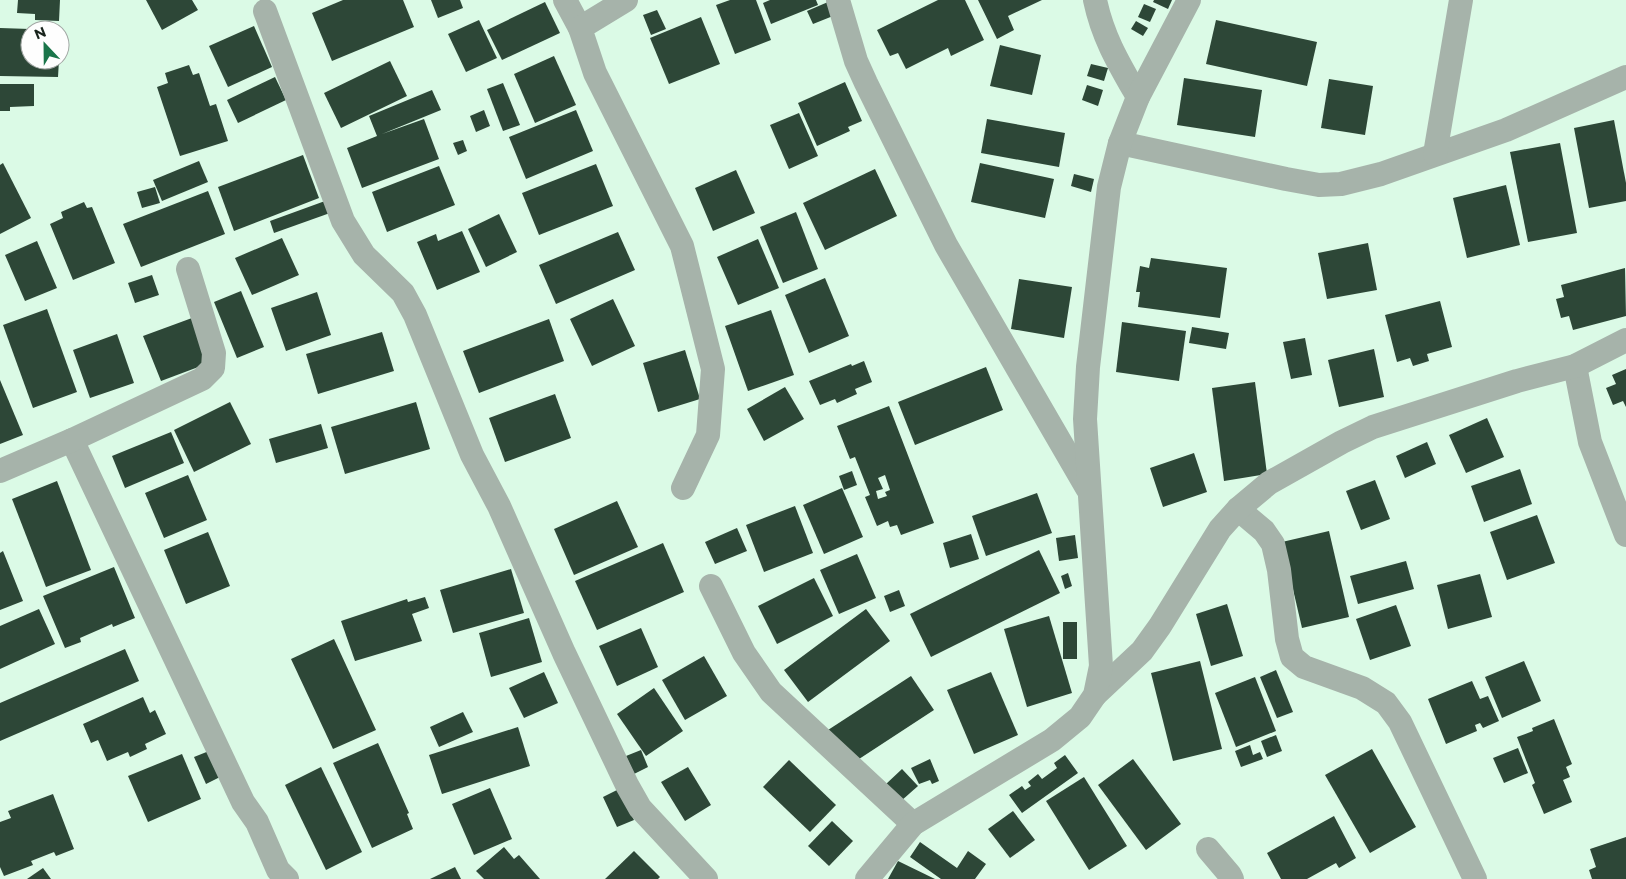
<svg xmlns="http://www.w3.org/2000/svg" width="1626" height="879" font-family="Montserrat,sans-serif">
	<style>
		.building { fill: #2d4737; fill-rule: evenodd }
		.lines { fill: none; stroke-linecap: round; stroke-linejoin: round }
		.street { stroke: #a6b3aa; stroke-width: 24 }
	</style>
	<rect width="100%" height="100%" fill="#dbfae6"/>
	<g class="building">
		<path d="M18,0H60L59,21L35,20V14L17,13Z"/>
		<path d="M146,0H192L198,10L162,30Z"/>
		<path d="M343,0H403L414,27L332,61L312,13Z"/>
		<path d="M431,0H460L463,8L438,18Z"/>
		<path d="M730,0H756L771,40L735,54L716,5Z"/>
		<path d="M770,0H816L818,5L771,24L763,3Z"/>
		<path d="M938,0H965L984,40L951,56L948,48L906,69L898,53L890,56L877,30Z"/>
		<path d="M978,0H1042L1008,16L1014,30L997,39Z"/>
		<path d="M1154,0H1172L1168,9L1153,2Z"/>
		<path d="M545,2L560,33L502,60L487,30Z"/>
		<path d="M828,2L833,16L813,24L807,11Z"/>
		<path d="M1144,4L1156,9L1150,22L1138,17Z"/>
		<path d="M657,10L666,29L651,35L643,15Z"/>
		<path d="M701,17L720,64L669,84L650,38Z"/>
		<path d="M479,20L497,58L466,72L448,34Z"/>
		<path d="M1216,20L1317,42L1307,86L1206,64Z"/>
		<path d="M1136,21L1148,28L1143,36L1131,29Z"/>
		<path d="M254,26L272,67L228,87L209,46Z"/>
		<path d="M0,28L30,29V60H59L58,77L0,76Z"/>
		<path d="M1000,45L1041,55L1032,95L990,86Z"/>
		<path d="M554,56L576,105L535,123L514,74Z"/>
		<path d="M390,61L407,96L341,128L324,93Z"/>
		<path d="M1091,64L1108,68L1104,81L1087,76Z"/>
		<path d="M189,65L193,75L199,73L210,106L216,104L228,141L180,156L157,87L168,83L165,73Z"/>
		<path d="M275,77L286,100L238,123L227,100Z"/>
		<path d="M1184,78L1262,90L1255,137L1177,125Z"/>
		<path d="M1329,79L1373,86L1365,135L1321,128Z"/>
		<path d="M845,82L862,121L848,127L850,131L817,146L798,103Z"/>
		<path d="M503,83L520,125L503,131L487,89Z"/>
		<path d="M0,84H34V106L10,107V111H0Z"/>
		<path d="M1087,85L1103,90L1098,106L1082,100Z"/>
		<path d="M432,90L441,110L382,134L424,119L439,159L362,188L347,148L377,136L369,116Z"/>
		<path d="M484,110L490,126L476,132L470,116Z"/>
		<path d="M576,110L593,151L526,179L509,137Z"/>
		<path d="M799,113L818,156L789,169L770,125Z"/>
		<path d="M987,119L1065,133L1059,167L981,153Z"/>
		<path d="M1614,120L1626,183V201L1589,208L1574,128Z"/>
		<path d="M463,140L467,151L458,155L453,143Z"/>
		<path d="M1560,143L1577,233L1528,242L1510,152Z"/>
		<path d="M303,155L319,198L234,231L218,187Z"/>
		<path d="M199,161L208,182L162,201L153,180Z"/>
		<path d="M3,163L31,218L0,234V165Z"/>
		<path d="M980,163L1054,179L1045,218L971,202Z"/>
		<path d="M596,164L613,206L539,235L522,193Z"/>
		<path d="M439,166L455,205L387,232L372,192Z"/>
		<path d="M875,169L897,216L825,250L803,203Z"/>
		<path d="M736,170L755,213L713,231L695,188Z"/>
		<path d="M1074,174L1094,179L1091,192L1071,186Z"/>
		<path d="M1506,185L1520,245L1467,258L1453,198Z"/>
		<path d="M155,187L160,203L142,208L137,192Z"/>
		<path d="M208,191L225,234L141,267L123,224Z"/>
		<path d="M325,201L330,213L274,233L270,221Z"/>
		<path d="M84,202L87,208L92,207L115,263L73,280L50,224L63,218L61,212Z"/>
		<path d="M796,212L818,269L783,283L760,227Z"/>
		<path d="M499,214L517,252L486,267L468,229Z"/>
		<path d="M462,231L480,272L437,290L417,242L436,234L438,241Z"/>
		<path d="M618,232L635,270L556,304L539,265Z"/>
		<path d="M282,238L299,275L252,295L235,258Z"/>
		<path d="M758,239L779,288L738,305L717,257Z"/>
		<path d="M37,241L57,288L25,301L5,255Z"/>
		<path d="M1368,243L1377,290L1327,299L1318,253Z"/>
		<path d="M1151,258L1227,268L1220,318L1138,307L1140,292H1136L1140,266L1149,268Z"/>
		<path d="M1625,268L1626,316L1573,330L1569,316L1561,318L1556,299L1564,297L1561,285Z"/>
		<path d="M152,275L159,295L135,303L128,283Z"/>
		<path d="M825,278L849,336L809,353L785,295Z"/>
		<path d="M1019,279L1072,287L1064,338L1011,329Z"/>
		<path d="M241,291L264,347L237,358L214,302Z"/>
		<path d="M317,292L331,335L286,351L271,308Z"/>
		<path d="M613,299L635,346L592,366L570,319Z"/>
		<path d="M1440,301L1452,347L1427,354L1429,361L1413,366L1410,358L1397,362L1385,315Z"/>
		<path d="M47,309L77,392L33,408L3,325Z"/>
		<path d="M771,310L794,375L748,391L725,326Z"/>
		<path d="M192,318L209,363L161,381L143,336Z"/>
		<path d="M549,319L564,361L479,393L463,351Z"/>
		<path d="M1122,322L1186,331L1179,381L1116,372Z"/>
		<path d="M1192,327L1229,333L1226,349L1189,343Z"/>
		<path d="M382,332L394,371L318,394L306,354Z"/>
		<path d="M117,334L134,383L90,398L73,350Z"/>
		<path d="M1305,338L1312,375L1291,379L1283,342Z"/>
		<path d="M1374,349L1384,397L1339,407L1328,360Z"/>
		<path d="M685,350L700,399L658,412L643,363Z"/>
		<path d="M864,361L872,382L855,389L857,394L837,403L835,399L820,405L809,381L851,364L852,366Z"/>
		<path d="M986,367L1003,410L915,445L898,402Z"/>
		<path d="M1626,369V407L1623,401L1613,405L1606,388L1616,384L1612,375Z"/>
		<path d="M0,380L23,435L0,444Z"/>
		<path d="M1255,382L1267,474L1224,481L1212,388Z"/>
		<path d="M785,387L804,419L764,441L747,409Z"/>
		<path d="M555,394L571,438L505,462L489,418Z"/>
		<path d="M230,402L251,444L194,472L174,430Z"/>
		<path d="M416,402L430,449L345,474L331,427Z"/>
		<path d="M889,406L934,523L901,535L897,525L890,527L888,521L877,526L865,497L870,495L855,457L850,459L837,426ZM885,475L890,490L885,492L887,496L878,499L876,491L883,489L878,478Z"/>
		<path d="M1487,418L1504,457L1466,473L1449,435Z"/>
		<path d="M321,424L328,448L276,463L269,439Z"/>
		<path d="M171,432L184,463L125,488L112,456Z"/>
		<path d="M1427,442L1436,464L1405,478L1396,456Z"/>
		<path d="M1194,453L1207,492L1163,507L1150,468Z"/>
		<path d="M1520,469L1532,504L1484,522L1471,486Z"/>
		<path d="M852,471L857,485L844,490L839,476Z"/>
		<path d="M188,475L207,520L164,538L145,493Z"/>
		<path d="M1375,480L1390,519L1361,530L1346,491Z"/>
		<path d="M57,481L91,570L46,587L12,499Z"/>
		<path d="M842,488L863,537L824,554L803,505Z"/>
		<path d="M1037,493L1052,533L986,556L972,516Z"/>
		<path d="M617,501L638,547L574,575L554,529Z"/>
		<path d="M795,506L813,553L764,572L746,525Z"/>
		<path d="M1537,515L1555,563L1507,580L1490,532Z"/>
		<path d="M737,528L747,551L715,564L705,542Z"/>
		<path d="M1329,531L1349,617L1302,628L1282,542Z"/>
		<path d="M208,532L230,586L186,604L164,550Z"/>
		<path d="M971,534L979,559L950,568L943,543Z"/>
		<path d="M1075,535L1078,558L1059,561L1056,538Z"/>
		<path d="M663,543L684,592L597,630L575,581Z"/>
		<path d="M1039,550L1060,593L931,657L910,614Z"/>
		<path d="M3,551L23,601L0,610V553Z"/>
		<path d="M857,554L876,598L839,614L820,570Z"/>
		<path d="M1406,561L1414,589L1358,604L1350,576Z"/>
		<path d="M114,567L135,618L113,627L112,624L80,638L81,642L65,648L43,596Z"/>
		<path d="M511,569L524,613L453,633L440,590Z"/>
		<path d="M1068,573L1072,586L1065,589L1061,576Z"/>
		<path d="M1480,574L1492,617L1448,629L1437,585Z"/>
		<path d="M814,578L833,616L777,644L758,606Z"/>
		<path d="M899,590L905,606L890,612L884,596Z"/>
		<path d="M425,597L429,608L412,614L422,641L355,661L341,621L407,599L408,602Z"/>
		<path d="M1227,604L1243,656L1211,666L1196,614Z"/>
		<path d="M1396,605L1411,646L1370,660L1356,619Z"/>
		<path d="M39,609L55,644L0,669V626Z"/>
		<path d="M866,609L890,641L808,702L784,670Z"/>
		<path d="M1049,616L1072,693L1027,707L1004,629Z"/>
		<path d="M529,618L542,662L491,677L479,633Z"/>
		<rect x="1063" y="622" width="14" height="37"/>
		<path d="M641,628L658,667L617,686L599,646Z"/>
		<path d="M334,639L376,730L333,749L291,659Z"/>
		<path d="M125,649L139,681L0,741V703Z"/>
		<path d="M704,656L727,696L685,720L662,680Z"/>
		<path d="M1200,661L1222,749L1173,761L1151,673Z"/>
		<path d="M1524,661L1541,701L1502,718L1485,677Z"/>
		<path d="M1276,670L1293,712L1277,718L1260,677Z"/>
		<path d="M544,672L558,703L524,718L509,688Z"/>
		<path d="M991,672L1018,735L974,754L947,690Z"/>
		<path d="M911,676L934,710L856,761L828,730Z"/>
		<path d="M1255,677L1276,731L1236,747L1215,693Z"/>
		<path d="M1472,681L1480,699L1488,696L1499,721L1483,728L1480,723L1475,725L1477,731L1446,744L1428,699Z"/>
		<path d="M654,688L683,731L646,756L617,714Z"/>
		<path d="M143,697L150,713L155,710L166,734L145,744L147,749L130,757L128,752L107,761L98,740L91,743L83,724Z"/>
		<path d="M463,712L473,732L439,747L430,727Z"/>
		<path d="M1554,719L1572,764L1566,767L1570,777L1563,780L1572,802L1544,814L1532,785L1535,783L1517,737L1533,731L1532,728Z"/>
		<path d="M518,727L530,766L442,794L429,755Z"/>
		<path d="M1276,735L1282,751L1267,757L1261,741Z"/>
		<path d="M378,743L409,813L407,814L413,829L372,848L333,763Z"/>
		<path d="M1250,745L1253,755L1260,752L1263,759L1241,767L1235,751Z"/>
		<path d="M1518,748L1528,773L1504,783L1493,758Z"/>
		<path d="M1372,749L1416,827L1370,853L1325,775Z"/>
		<path d="M641,750L648,767L634,774L626,756Z"/>
		<path d="M209,751L220,777L206,784L194,757Z"/>
		<path d="M182,754L201,799L148,822L128,776Z"/>
		<path d="M1065,755L1078,773L1022,813L1009,795L1022,786L1025,790L1031,786L1028,782L1038,774L1042,779L1057,768L1054,763Z"/>
		<path d="M930,759L939,781L932,784L930,780L919,784L911,768Z"/>
		<path d="M1133,759L1181,824L1146,850L1098,785Z"/>
		<path d="M789,760L836,805L810,832L763,787Z"/>
		<path d="M321,767L362,852L326,870L285,785Z"/>
		<path d="M688,767L711,805L685,821L661,782Z"/>
		<path d="M902,769L918,786L901,801L885,785Z"/>
		<path d="M1084,777L1127,846L1089,870L1046,801Z"/>
		<path d="M490,788L512,839L474,855L452,804Z"/>
		<path d="M619,789L634,820L617,827L603,797Z"/>
		<path d="M53,794L74,849L56,856L54,852L31,861L33,865L4,876L0,867V822L11,818L8,811Z"/>
		<path d="M1013,811L1035,840L1010,858L988,829Z"/>
		<path d="M1334,816L1356,858L1339,868L1336,863L1307,879H1281L1267,853Z"/>
		<path d="M832,821L853,841L829,866L808,846Z"/>
		<path d="M1626,837V879H1592L1589,870L1596,867L1590,849Z"/>
		<path d="M920,842L957,868L968,851L986,864L975,879H941L910,857Z"/>
		<path d="M504,847L514,859L519,855L540,879H484L476,871Z"/>
		<path d="M634,851L660,877L658,879H605Z"/>
		<path d="M898,861L935,879H888Z"/>
		<path d="M455,867L461,879H430Z"/>
		<path d="M43,868L51,879H27Z"/>
	</g>
	<g class="lines">
		<g class="street">
			<path d="M565,0L580,28"/>
			<path d="M626,0L580,28L595,73L682,246L713,369L708,435L683,488"/>
			<path d="M838,0L856,61L866,83L946,245L1087,488"/>
			<path d="M1095,0C1103,38 1119,64 1138,97"/>
			<path d="M265,11L343,221L364,255L403,293L415,315L472,455L499,506L564,653L627,785L640,808L706,879"/>
			<path d="M1120,143L1286,179L1319,185L1341,184L1381,174L1506,130L1626,77"/>
			<path d="M1435,154L1461,0"/>
			<path d="M1575,366L1590,442L1626,535"/>
			<path d="M72,440L243,802L257,822L278,870L287,879"/>
			<path d="M0,471L72,440L202,379L213,368L214,353L188,269"/>
			<path d="M1238,509L1264,531L1273,544L1279,570L1287,639L1292,657L1304,667L1362,688L1386,703L1400,722L1475,879"/>
			<path d="M711,586L744,653L771,692L913,824"/>
			<path d="M1095,695L1142,651L1160,626L1220,529L1238,509L1269,483L1342,442L1373,427L1517,381L1575,366L1626,340"/>
			<path d="M1208,849L1230,875L1232,879"/>
			<path d="M867,879L913,824L1052,740L1080,717L1095,695L1101,666L1085,419L1088,367L1109,187L1120,143L1138,97L1189,0"/>
		</g>
	</g>
	<g transform="translate(45 45) rotate(338)"><circle r="24" fill="#fefefe" stroke="#a2a7a4"/>
	<path d="M0-4L9 19L0 12L-9 19Z" fill="#1a754a"/>
	<text y="-8" font-size="14" font-weight="bold" text-anchor="middle" fill="#19241d">N</text>
	</g>
</svg>
